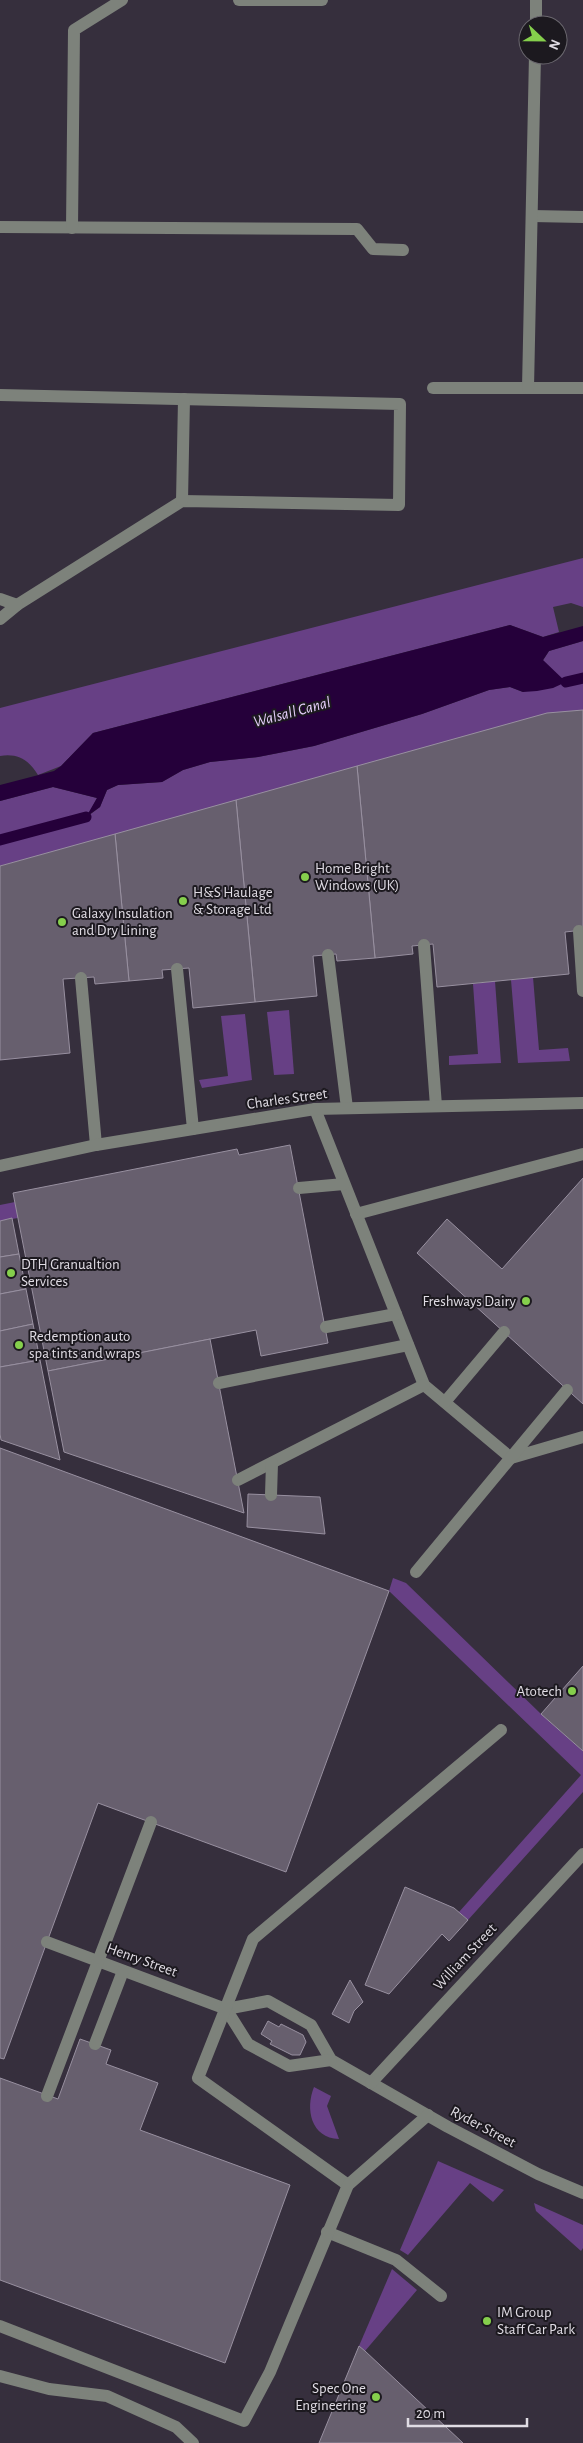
<svg xmlns="http://www.w3.org/2000/svg" width="583" height="2443" font-family="'Alegreya Sans',sans-serif">
	<style>
		.green { fill: #674085 }
		.water { fill: #25003a }
		.lines { fill: none; stroke-linecap: round; stroke-linejoin: round }
		.stream { stroke: #25003a; stroke-width: 11 }
		.building { fill: #675f6e; stroke: #9890a0 }
		.minor { stroke: #7d827b; stroke-width: 12 }
		.poi-dot { fill: #85cf4c; stroke: #1c191f; stroke-width: 2 }
		.labels { text-anchor: middle; dominant-baseline: central; stroke-width: 4; stroke-linejoin: round; paint-order: stroke }
		.poi-label { font-size: 15px; fill: #e0dce4; stroke: #1c191f; text-anchor: start }
		.street-label { font-size: 15px; fill: #e0dce4; stroke: #1c191f }
		.water-label { font-size: 16px; font-style: italic; fill: #e7d0fc; stroke: #1c191f }
	</style>
	<rect width="100%" height="100%" fill="#362f3d"/>
	<g class="green">
		<path d="M583,558V607L571,603L553,607L559,632L543,637L510,625L93,733L61,766L38,775C29,760 18,753 0,756V708Z"/>
		<path d="M583,641V710L0,866V801L53,787L97,798L88,816L100,807L107,790L118,785L162,782L183,770L210,762L258,757L314,746L422,714L489,690L510,687L523,692L549,651Z"/>
		<path d="M533,977L539,1050L568,1048L570,1061L518,1063L511,980Z"/>
		<path d="M495,981L501,1063L449,1065V1056L478,1054L473,984Z"/>
		<path d="M289,1010L294,1074L274,1075L267,1012Z"/>
		<path d="M245,1014L252,1080L202,1088L199,1080L228,1076L221,1016Z"/>
		<path d="M15,1202L18,1218L0,1221V1205Z"/>
		<path d="M393,1578L406,1583L541,1714L583,1751V1792L468,1920L459,1912L581,1775L389,1591Z"/>
		<path d="M314,2087L331,2096L327,2106L339,2139C311,2138 305,2109 314,2087Z"/>
		<path d="M438,2161L504,2190L493,2202L470,2183L408,2255L400,2250Z"/>
		<path d="M534,2203L583,2225V2248L581,2251L536,2211Z"/>
		<path d="M392,2269L417,2290L365,2351L359,2346Z"/>
	</g>
	<path class="water" d="M510,625L543,637L583,626V641L549,651L543,660L566,682L553,688L537,691L523,692L510,687L489,690L422,714L314,746L258,757L210,762L183,770L162,782L118,785L107,790L100,807L86,817L97,798L53,787L0,801V785L54,771L61,766L93,733Z"/>
	<g class="lines">
		<g class="stream">
			<path d="M566,682L583,678"/>
			<path d="M0,840L86,817"/>
		</g>
	</g>
	<g class="building">
		<path d="M583,710V930L565,932L569,974L437,987L433,944L412,946L413,954L375,958L357,766L547,713Z"/>
		<path d="M357,766L375,958L337,961L336,954L313,956L317,996L255,1002L236,800Z"/>
		<path d="M236,800L255,1002L193,1008L189,968L162,970L163,978L129,981L115,834Z"/>
		<path d="M115,834L129,981L95,984L94,977L63,979L70,1053L0,1060V866Z"/>
		<path d="M290,1145L328,1343L261,1356L256,1330L48,1371L13,1193L237,1149L239,1155Z"/>
		<path d="M583,1178V1404L417,1253L447,1219L502,1269Z"/>
		<path d="M12,1218L19,1254L0,1257V1221Z"/>
		<path d="M19,1254L26,1289L0,1294V1257Z"/>
		<path d="M26,1289L33,1324L0,1331V1294Z"/>
		<path d="M33,1324L40,1360L0,1367V1331Z"/>
		<path d="M210,1339L244,1513L64,1452L48,1371Z"/>
		<path d="M40,1360L60,1460L1,1440L0,1434V1367Z"/>
		<path d="M0,1448L389,1591L286,1872L98,1803L4,2059L0,2058Z"/>
		<path d="M248,1494L320,1497L325,1534L247,1527Z"/>
		<path d="M583,1666V1751L541,1714Z"/>
		<path d="M405,1887L454,1908L468,1920L449,1941L442,1934L389,1994L365,1985Z"/>
		<path d="M350,1980L363,2002L354,2011L349,2023L332,2014Z"/>
		<path d="M268,2021L279,2027L281,2024L303,2035L306,2042L300,2055H292L270,2044L272,2041L261,2034Z"/>
		<path d="M80,2039L111,2050L106,2064L158,2083L140,2130L290,2185L225,2363L0,2280V2078L58,2099Z"/>
		<path d="M359,2346L365,2351L463,2443H319Z"/>
	</g>
	<g class="lines">
		<g class="minor">
			<path d="M239,0H322"/>
			<path d="M536,25V0"/>
			<path d="M532,216L583,217"/>
			<path d="M0,227L357,229L373,249L403,250"/>
			<path d="M72,228L74,30L122,0"/>
			<path d="M433,388H583"/>
			<path d="M528,388L535,55"/>
			<path d="M0,395L400,404L399,505L182,501L17,605"/>
			<path d="M182,501L184,399"/>
			<path d="M0,599L17,605L0,619"/>
			<path d="M579,931L583,991"/>
			<path d="M424,945L436,1106"/>
			<path d="M328,955L347,1108"/>
			<path d="M177,969L193,1129"/>
			<path d="M81,978L96,1145"/>
			<path d="M315,1109L424,1385L511,1458L583,1437"/>
			<path d="M0,1166L96,1145L315,1109L583,1103"/>
			<path d="M299,1188L344,1184"/>
			<path d="M356,1214L583,1154"/>
			<path d="M326,1327L396,1314"/>
			<path d="M219,1383L408,1345"/>
			<path d="M445,1402L504,1332"/>
			<path d="M238,1480L424,1385"/>
			<path d="M271,1495L272,1463"/>
			<path d="M416,1572L567,1390"/>
			<path d="M47,1942L226,2009L268,2001L311,2025L331,2060L448,2127L538,2174L583,2193"/>
			<path d="M226,2009L248,2044L289,2066L331,2060"/>
			<path d="M95,2044L123,1971"/>
			<path d="M371,2083L583,1854"/>
			<path d="M47,2096L151,1822"/>
			<path d="M348,2185L198,2078L253,1939L501,1730"/>
			<path d="M327,2232L396,2260L441,2296"/>
			<path d="M0,2326L244,2421L270,2372L348,2185L428,2115"/>
			<path d="M0,2376L49,2389L107,2396L176,2427L193,2443"/>
		</g>
	</g>
	<g class="poi-dot">
		<circle cx="305" cy="877" r="5"/>
		<circle cx="183" cy="901" r="5"/>
		<circle cx="62" cy="922" r="5"/>
		<circle cx="11" cy="1273" r="5"/>
		<circle cx="526" cy="1301" r="5"/>
		<circle cx="19" cy="1345" r="5"/>
		<circle cx="572" cy="1691" r="5"/>
		<circle cx="487" cy="2321" r="5"/>
		<circle cx="376" cy="2397" r="5"/>
	</g>
	<g class="labels">
		<g class="poi-label">
			<text x="315" y="868">Home Bright<tspan x="315" dy="17">Windows (UK)</tspan></text>
			<text x="193" y="892">H&amp;S Haulage<tspan x="193" dy="17">&amp; Storage Ltd</tspan></text>
			<text x="72" y="913">Galaxy Insulation<tspan x="72" dy="17">and Dry Lining</tspan></text>
			<text x="21" y="1264">DTH Granualtion<tspan x="21" dy="17">Services</tspan></text>
			<text x="516" y="1301" text-anchor="end">Freshways Dairy</text>
			<text x="29" y="1336">Redemption auto<tspan x="29" dy="17">spa tints and wraps</tspan></text>
			<text x="562" y="1691" text-anchor="end">Atotech</text>
			<text x="497" y="2312">IM Group<tspan x="497" dy="17">Staff Car Park</tspan></text>
			<text x="366" y="2388" text-anchor="end">Spec One<tspan x="366" dy="17">Engineering</tspan></text>
		</g>
		<g class="street-label">
			<text transform="translate(287 1099) rotate(-8)">Charles Street</text>
			<text transform="translate(465 1957) rotate(-47)">William Street</text>
			<text transform="translate(142 1960) rotate(20)">Henry Street</text>
			<text transform="translate(483 2127) rotate(28)">Ryder Street</text>
		</g>
		<g class="water-label">
			<text transform="translate(292 712) rotate(-15)">Walsall Canal</text>
		</g>
	</g>
	<g transform="translate(543 40) rotate(112)"><circle r="24" fill="#1c191f" stroke="#6a676e"/>
	<path d="M0-4L9 19L0 12L-9 19Z" fill="#85cf4c"/>
	<text y="-8" font-size="14" font-weight="bold" text-anchor="middle" fill="#e0dce4">N</text>
	</g>
	<path d="M408 2418v8h119v-8" fill="none" stroke="#e0dce4" stroke-width="2.5"/>
	<text x="416" y="2418" font-size="15" fill="#e0dce4" stroke="#1c191f" stroke-width="4" paint-order="stroke">20 m</text>
</svg>
